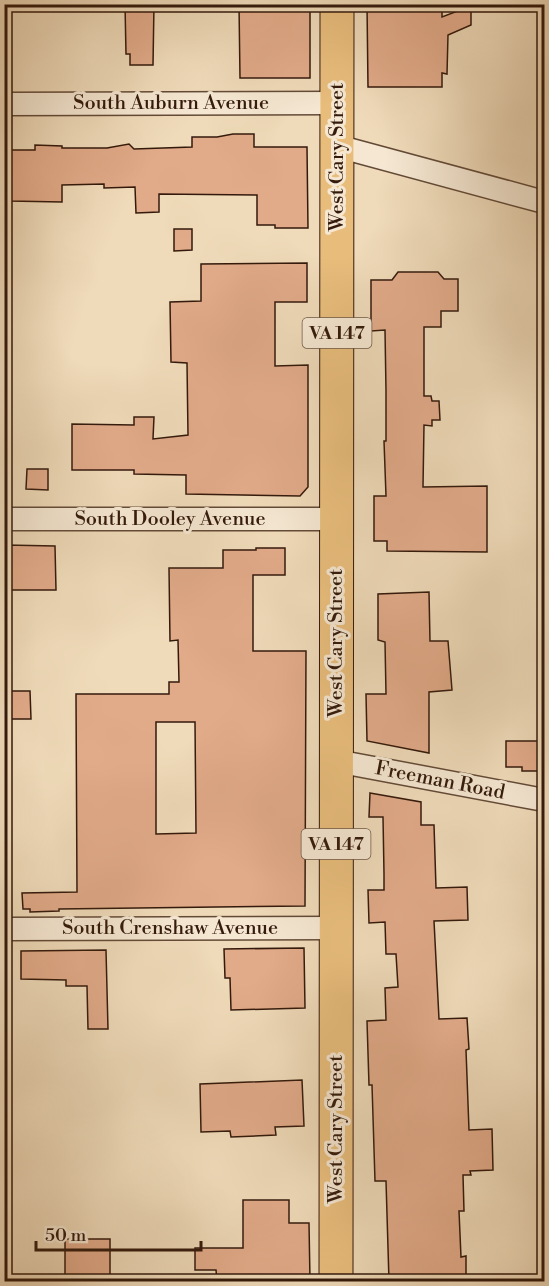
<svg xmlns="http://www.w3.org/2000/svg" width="549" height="1286" font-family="'Libre Bodoni',serif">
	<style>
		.building { fill: #e1aa89; stroke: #341a0c; stroke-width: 1.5; fill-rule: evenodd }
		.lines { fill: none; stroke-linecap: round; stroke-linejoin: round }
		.street-casing { stroke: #634a37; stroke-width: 25 }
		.primary-casing { stroke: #341a0c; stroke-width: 35 }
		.street { stroke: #f5e7d2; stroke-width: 22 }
		.primary { stroke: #e8bd7c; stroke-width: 33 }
		.labels { text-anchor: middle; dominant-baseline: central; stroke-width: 6; stroke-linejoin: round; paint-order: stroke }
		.shield { fill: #f5e7d2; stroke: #6e5847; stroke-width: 1.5 }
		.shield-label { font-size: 18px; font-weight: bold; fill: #341a0c }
		.street-label { font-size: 20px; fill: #341a0c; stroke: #f5e7d2 }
	</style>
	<rect width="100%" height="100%" fill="#efdab9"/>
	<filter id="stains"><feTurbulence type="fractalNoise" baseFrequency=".00333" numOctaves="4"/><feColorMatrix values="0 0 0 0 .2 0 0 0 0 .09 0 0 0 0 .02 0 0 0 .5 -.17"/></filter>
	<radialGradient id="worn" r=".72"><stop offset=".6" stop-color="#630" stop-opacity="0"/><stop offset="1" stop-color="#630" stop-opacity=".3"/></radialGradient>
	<g class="building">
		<path d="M125,4H154L153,65H130V54H126Z"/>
		<path d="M239,4H310V78H240Z"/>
		<path d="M367,4H442V17L471,6V25L448,35L447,74L442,73V87H368Z"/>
		<path d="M233,134H254V147H307L308,228H275V225H257V195L159,194V212L136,213L135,187L104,188V184L62,185V202L9,201L10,150H35V145L62,146V148H107L129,144L134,149L192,147V137H217Z"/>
		<path d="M174,229H192V250L174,251Z"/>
		<path d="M307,263V302H275V366L308,365V487L300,496L186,494V475L134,474V470H72V424L134,425V417H154L153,439L188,435L187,363L171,362L170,302L201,301V264Z"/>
		<path d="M398,272H438L444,279H458V311H441V327H424V396H431L432,401H439L440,420H432V426L424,425L423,487L487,486V552L387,551V541H374V496H386L384,441H386V391L385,330L371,331V280H392Z"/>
		<path d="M27,469H48V490L26,489Z"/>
		<path d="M5,545L55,546L56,590H5Z"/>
		<path d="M256,548H285V575H253V651H306L305,906L59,909V911L30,912V909H23L22,893L77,892L76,694H169V682H179L178,640L170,641L169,568H223V550H256ZM156,722H195L196,833L156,834Z"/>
		<path d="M429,592L430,641H448L452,690L429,692V753L367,741L366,694H386L385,642L378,640V594Z"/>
		<path d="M4,691H30L31,719H4Z"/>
		<path d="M506,741H541L542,771H522V767H506Z"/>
		<path d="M370,793L421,802V825H434L436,888L467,887L468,920L434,921L439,1019L467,1018L469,1049L466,1050L469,1130L492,1129L493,1170L470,1171L471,1175H463L464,1211H459L461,1257L466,1256V1276H445L446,1281H389L386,1181H375L372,1085H369L367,1021L386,1020L385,988L398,987L396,954H386L385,922L369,923L368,890H384V874L383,817H369Z"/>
		<path d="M304,948L305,1008L231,1010L230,978H225L224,949Z"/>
		<path d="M106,950L108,1029H88L87,986H66V980L21,979V951Z"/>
		<path d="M302,1080L304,1126L275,1127L276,1135L231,1137L230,1131L201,1132L200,1084Z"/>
		<path d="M243,1200H289V1223H309L310,1281H217L216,1270H195V1248H243Z"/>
		<rect x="65" y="1239" width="45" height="42"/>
	</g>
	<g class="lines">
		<defs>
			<g id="street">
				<path d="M4,104L337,103"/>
				<path d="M337,146L544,202"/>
				<path d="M4,519H336"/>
				<path d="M336,761L544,800"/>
				<path d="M4,929L336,928"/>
			</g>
			<path id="primary" d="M336,1282L337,4"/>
		</defs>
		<use href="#street" class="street-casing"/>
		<use href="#primary" class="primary-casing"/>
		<use href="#street" class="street"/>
		<use href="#primary" class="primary"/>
	</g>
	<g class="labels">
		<g class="shield">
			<rect x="302.5" y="318" width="69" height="30" rx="4.5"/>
			<rect x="301.5" y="829" width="69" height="30" rx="4.5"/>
		</g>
		<g class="shield-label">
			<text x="337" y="333">VA 147</text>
			<text x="336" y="844">VA 147</text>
		</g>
		<g class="street-label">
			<text x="171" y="103">South Auburn Avenue</text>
			<text transform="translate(337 157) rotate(-90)">West Cary Street</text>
			<text x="170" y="519">South Dooley Avenue</text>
			<text transform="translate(336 643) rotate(-90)">West Cary Street</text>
			<text transform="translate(440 781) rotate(11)">Freeman Road</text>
			<text x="170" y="928">South Crenshaw Avenue</text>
			<text transform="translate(336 1129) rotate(-90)">West Cary Street</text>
		</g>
	</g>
	<rect width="549" height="1286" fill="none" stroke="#efdab9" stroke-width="24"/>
	<rect x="6" y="6" width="537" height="1274" fill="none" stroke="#341a0c" stroke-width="3"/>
	<rect x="12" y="12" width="525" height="1262" fill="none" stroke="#341a0c" stroke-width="1.5"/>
	<path d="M36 1241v9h165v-9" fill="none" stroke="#341a0c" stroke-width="3"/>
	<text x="45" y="1241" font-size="18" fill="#341a0c" stroke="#f5e7d2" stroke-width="4.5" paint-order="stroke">50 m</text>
	<rect width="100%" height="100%" filter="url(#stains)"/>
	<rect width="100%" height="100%" fill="url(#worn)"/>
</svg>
